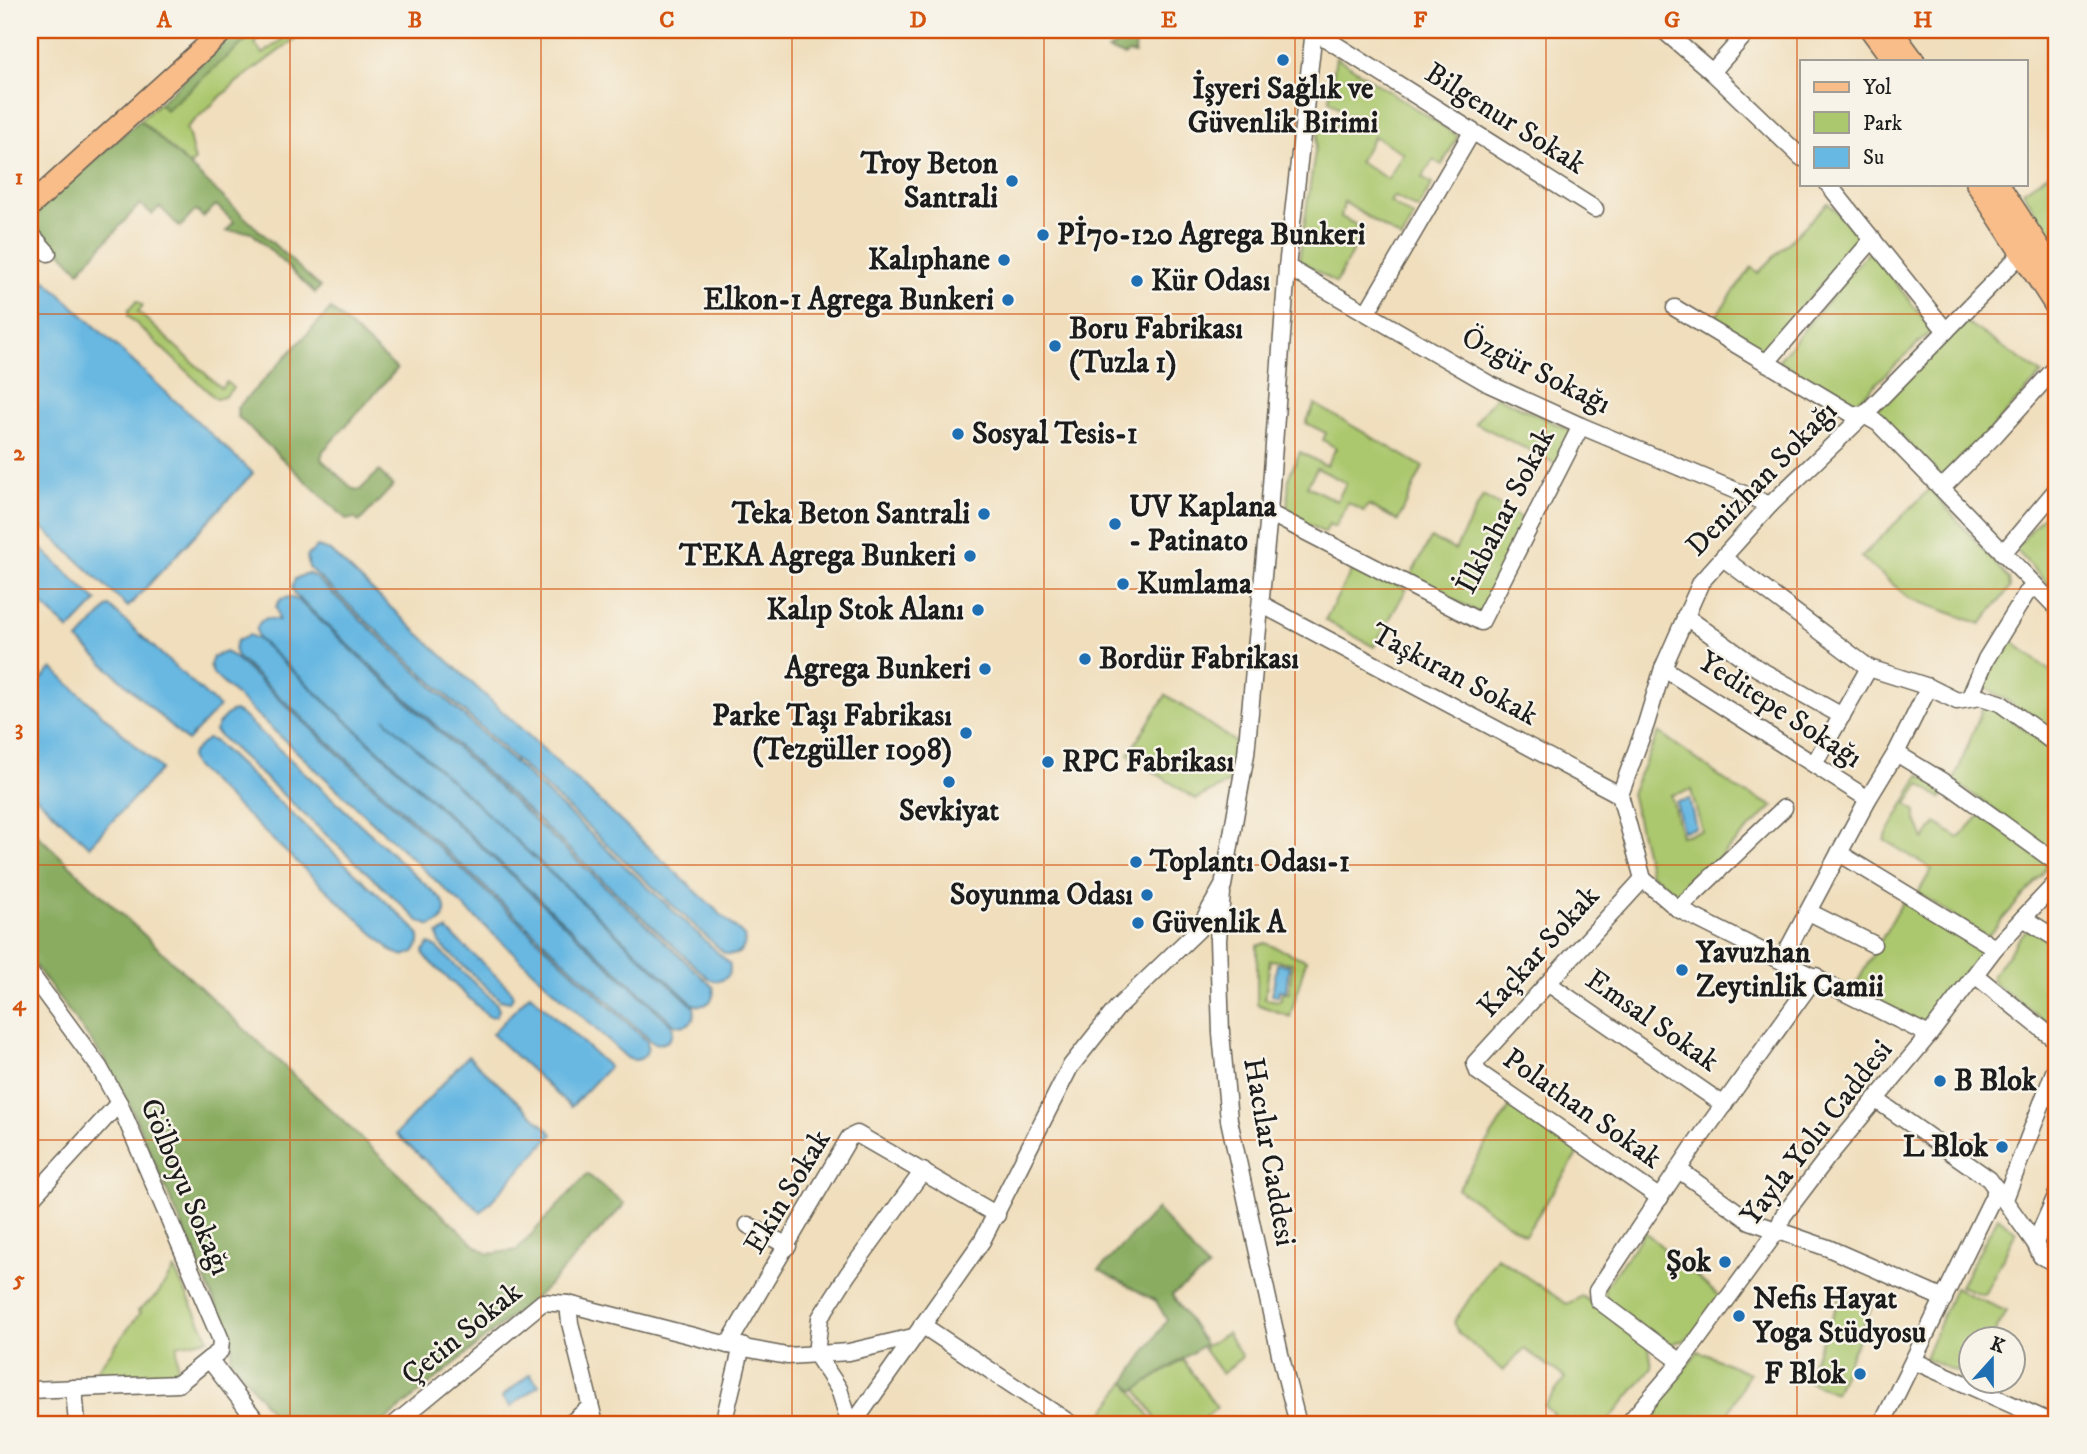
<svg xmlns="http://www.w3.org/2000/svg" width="2087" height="1454" font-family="'IM FELL DW Pica',serif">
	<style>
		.green { fill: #acc86e; stroke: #647245; stroke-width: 2; fill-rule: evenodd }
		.forest { fill: #89ac61; stroke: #52643e; stroke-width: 2 }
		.water { fill: #67b8e2; stroke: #426a7f; stroke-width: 2 }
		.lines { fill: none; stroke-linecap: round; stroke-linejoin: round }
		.minor-casing { stroke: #666054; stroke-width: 19 }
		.major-casing { stroke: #666054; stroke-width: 24 }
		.minor { stroke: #fff; stroke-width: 16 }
		.major { stroke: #f8bd89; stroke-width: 21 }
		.grid { fill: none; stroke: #d4530e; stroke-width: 2; stroke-opacity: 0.55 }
		.poi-dot { fill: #1f6fb2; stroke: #f7f3e8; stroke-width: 2.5 }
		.labels { text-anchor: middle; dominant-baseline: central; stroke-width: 5; stroke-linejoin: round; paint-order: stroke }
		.poi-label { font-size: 30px; font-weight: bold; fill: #1c1c1c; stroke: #f7f3e8; text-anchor: start }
		.street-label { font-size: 30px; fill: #1c1c1c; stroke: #f7f3e8 }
		.neatline { fill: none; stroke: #d4530e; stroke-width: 2.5 }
		.grid-label { font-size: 23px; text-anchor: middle; font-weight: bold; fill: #d4530e }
	</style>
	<rect width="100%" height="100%" fill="#f7f3e8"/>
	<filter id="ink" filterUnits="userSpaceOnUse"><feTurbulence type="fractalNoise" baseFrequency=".0143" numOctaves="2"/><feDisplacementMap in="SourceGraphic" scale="14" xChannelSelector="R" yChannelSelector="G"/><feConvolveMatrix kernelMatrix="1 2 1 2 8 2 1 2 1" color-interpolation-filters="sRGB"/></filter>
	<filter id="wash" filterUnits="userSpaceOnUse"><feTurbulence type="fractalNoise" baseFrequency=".00686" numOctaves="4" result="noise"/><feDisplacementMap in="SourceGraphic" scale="28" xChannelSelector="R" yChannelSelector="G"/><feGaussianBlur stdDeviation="1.57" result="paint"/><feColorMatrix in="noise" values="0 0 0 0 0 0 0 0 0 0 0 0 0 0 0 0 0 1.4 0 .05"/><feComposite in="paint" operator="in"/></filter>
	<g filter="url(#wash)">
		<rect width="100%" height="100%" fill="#f0debc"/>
		<g class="green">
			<path d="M258,30H268L257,38L255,44L263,54L289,34L286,30H307L237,82L186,128C192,140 190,148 195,160L190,166L140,120L159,103L166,110Z"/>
			<path d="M1336,57L1458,136L1442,165L1433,160L1422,178L1432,184L1418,209L1394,196L1390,202L1414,217L1402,239L1344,202L1341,217L1364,229L1336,283L1299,260L1320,118L1334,129L1343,111L1329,100ZM1374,136L1403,153L1388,179L1359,162Z"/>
			<path d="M2057,168V230L2049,235L2023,191Z"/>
			<path d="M1828,203L1861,238L1764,351L1712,321L1752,267L1758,273Z"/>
			<path d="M1867,253L1873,254L1931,328L1929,333L1853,406L1778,361Z"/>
			<path d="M137,301L143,306L138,312L221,388L227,382L233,388L224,397L216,399L128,316L129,309Z"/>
			<path d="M1963,320L2042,374L1991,429L1941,476L1875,411Z"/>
			<path d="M1496,396L1571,431L1556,464L1475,423Z"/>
			<path d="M1315,404L1423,467L1398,521L1369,505L1364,511L1348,503L1335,527L1329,524L1325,533L1287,514L1289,476L1300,452L1326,466L1336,448L1323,440L1326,433L1306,423ZM1317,468L1346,483L1337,501L1307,486Z"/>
			<path d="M1930,489L2009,579L2010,588L1981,624L1909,598L1861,557Z"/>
			<path d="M1483,496L1528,522L1481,614L1410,577L1431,538L1455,550Z"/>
			<path d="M2057,500V594L2015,549Z"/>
			<path d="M1356,562L1406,590L1374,647L1325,620Z"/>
			<path d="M2007,637L2057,677V720L2049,732L2003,698L1982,686L1993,659Z"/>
			<path d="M1166,695L1235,742L1230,782L1196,799L1128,755Z"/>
			<path d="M1984,704L1999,711L2057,753V852L2054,853L1954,781Z"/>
			<path d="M1659,732L1737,789L1773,806L1679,896L1650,873L1631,793ZM1691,790L1702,831L1681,836L1671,795Z"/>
			<path d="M1920,775L1945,791L1941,798L1920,784L1907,804L1916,811V820L1924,840L1936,823L1959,838L1980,815L2047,864L2041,876L1987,937L1918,893L1932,869L1884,840Z"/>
			<path d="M1903,901L1979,947V956L1928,1023L1922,1025L1854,988Z"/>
			<path d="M2032,929L2057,948V1029L1994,984L1992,976L2025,931Z"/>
			<path d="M1265,943L1306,960L1290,1017L1257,1004V946ZM1270,960L1292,963L1289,993H1282L1280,1001L1265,999Z"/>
			<path d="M1511,1105L1580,1150L1525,1235L1458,1189Z"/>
			<path d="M1998,1217L2016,1232L1984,1295L1960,1286Z"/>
			<path d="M1645,1232L1720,1297L1692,1337L1689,1335L1686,1340L1665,1345L1605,1299L1604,1288Z"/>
			<path d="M1497,1257L1567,1304L1582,1296L1649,1347L1652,1368L1606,1424H1545L1554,1414L1544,1406L1566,1378L1524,1349L1503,1371L1459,1333L1454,1322Z"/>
			<path d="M174,1269L209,1339L177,1345L178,1380L87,1383L140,1313L138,1311L157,1295Z"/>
			<path d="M1954,1288L2006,1311L1992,1338H1972L1971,1378L1925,1358Z"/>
			<path d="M1843,1291L1873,1304L1835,1393L1805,1380Z"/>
			<path d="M1227,1333L1242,1357L1222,1374L1203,1348Z"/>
			<path d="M1698,1351L1749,1373L1723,1424H1646L1644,1422Z"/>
			<path d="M1183,1360L1217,1408L1197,1424H1159L1137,1389Z"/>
			<path d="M1126,1381L1155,1424H1096Z"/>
		</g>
		<g class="forest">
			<path d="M238,30H258L166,110L159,103Z"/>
			<path d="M1136,33L1135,54L1129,53L1124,56L1108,50Z"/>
			<path d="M140,120L320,287L315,293L251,232L226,231L234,222L216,205L203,217L196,210L180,227L160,207L152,214L140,204L79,271L36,226L38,211Z"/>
			<path d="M331,309L397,369L323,451L321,459L353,489L360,490L379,471L393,486L359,522L354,518L347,520L238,417L237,408Z"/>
			<path d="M30,828L476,1246L489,1254L517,1250L587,1174L625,1204L544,1290L381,1424H280L231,1359L232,1342L131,1108L105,1060L30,959Z"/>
			<path d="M1157,1209L1208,1269L1172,1295L1205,1344L1134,1391L1126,1381L1167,1320L1156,1301L1099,1270Z"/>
		</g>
		<g class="water">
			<path d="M44,279L253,473L128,607L30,516V294Z"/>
			<path d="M30,538L97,601L69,630L30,593Z"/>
			<path d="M317,547L330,551L744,936C747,950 737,958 724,953L309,568L307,556Z"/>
			<path d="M307,573L315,577L729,963C733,976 722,985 709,979L295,595L292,587L295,579Z"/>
			<path d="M290,597L299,601L713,987C716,1000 706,1009 693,1004L384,718L694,1007C697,1021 687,1029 674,1024L259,639C254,630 257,622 267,618L279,620L276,606L281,599Z"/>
			<path d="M109,606L219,707L187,741L78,640Z"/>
			<path d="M249,635L258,639L672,1025C675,1039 665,1047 652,1042L237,657L234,649L237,641Z"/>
			<path d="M225,652L233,656L647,1041C650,1055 640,1064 627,1058L213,674L210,665L213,657Z"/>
			<path d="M52,668L161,769L89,846L30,791V692Z"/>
			<path d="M234,711L241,714L440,898C447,905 447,914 440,922L430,926L419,921L221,737L215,731C218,723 226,713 234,711Z"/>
			<path d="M207,739L214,741L414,928C421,936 421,944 414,952L404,956L393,952L195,767L190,758L192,753Z"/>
			<path d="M1689,799L1696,828L1683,831L1676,802Z"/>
			<path d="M447,930L510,989L513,996L510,1002L500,1000L440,944L438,934Z"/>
			<path d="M429,944L436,947L496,1003L499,1010L496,1016L489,1017L486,1014L426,958L423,952Z"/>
			<path d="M1277,964L1289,965L1286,991L1279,990L1278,996L1272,995Z"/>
			<path d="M530,994L609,1067L571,1107L492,1034Z"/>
			<path d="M468,1056L553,1134L481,1212L396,1134Z"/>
			<path d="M530,1374L539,1385L510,1407L502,1397Z"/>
		</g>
	</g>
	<g filter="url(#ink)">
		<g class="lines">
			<defs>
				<g id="minor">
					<path d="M1663,30L1712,72L1802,158"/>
					<path d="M1314,31L1595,209"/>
					<path d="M1712,72L1749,30"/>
					<path d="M1828,184L1946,331"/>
					<path d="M30,233L48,253"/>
					<path d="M1287,267L1489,384L1581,426L1770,505"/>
					<path d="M1675,308L1852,414L1864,415L1878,423L2057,608"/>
					<path d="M1367,312L1472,132"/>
					<path d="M1766,363L1873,239"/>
					<path d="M1942,488L1996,434L2057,366"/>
					<path d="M1269,513L1481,622L1581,426"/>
					<path d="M2003,553L2057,489"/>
					<path d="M1723,558L1869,668L1929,687L1957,701L1981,697L2000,703L2057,745"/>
					<path d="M1261,604L1620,795"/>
					<path d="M1685,616L1757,668L1842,716"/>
					<path d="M1663,668L1868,799"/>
					<path d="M1970,697L1986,659L2026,594L2035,585"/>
					<path d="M1896,753L1952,787L2057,863"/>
					<path d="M1814,764L1869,668"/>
					<path d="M1620,795L1646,724L1663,668L1701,582L1770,505L1864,415L2023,252"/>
					<path d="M1620,795L1643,879L1678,909L1929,1035"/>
					<path d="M1839,853L1995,948"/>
					<path d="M1643,879L1475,1063L1478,1072L1660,1198"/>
					<path d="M1222,893L1218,940L1221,1033L1229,1120L1280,1354L1298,1424"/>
					<path d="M1678,909L1784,808"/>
					<path d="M1809,912L1873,944"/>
					<path d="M2023,918L2057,939"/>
					<path d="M1782,960L1868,799L1896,753L1929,687"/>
					<path d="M30,973L99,1067L119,1103L221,1340L220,1351L209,1359L259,1424"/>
					<path d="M1975,975L2057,1041"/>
					<path d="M1549,984L1724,1105"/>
					<path d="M1875,1099L1989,1179L2035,1243L2041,1256L2057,1264"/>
					<path d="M1679,1170L1750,1221L1828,1248L1944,1299"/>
					<path d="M2005,1199L2057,1064"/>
					<path d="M30,1200L119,1103"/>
					<path d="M748,1225L788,1246"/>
					<path d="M2035,1243L2057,1194"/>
					<path d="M568,1304L570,1323L595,1424"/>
					<path d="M922,1325L1071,1424"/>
					<path d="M728,1345L849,1138L857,1134L997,1215"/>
					<path d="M1914,1361L2055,1424"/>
					<path d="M1681,1362L1598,1300L1597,1291L1694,1146L1816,976"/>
					<path d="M74,1388L77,1424"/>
					<path d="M30,1390L178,1384L209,1359"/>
					<path d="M395,1424L543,1302L568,1304L728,1345L787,1356L849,1352L913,1337"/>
					<path d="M570,1424L590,1407"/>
					<path d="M723,1424L742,1346"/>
					<path d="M850,1424L839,1389L816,1354L820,1318L848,1274L923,1171"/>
					<path d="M853,1424L982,1241L1070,1067L1117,1008L1198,930L1223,886L1246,754L1269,513L1287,267L1314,30"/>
					<path d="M1628,1424L1681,1362L1777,1231L1783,1216L1827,1158L1929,1035L1995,948L2057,882"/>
					<path d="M1882,1424L1997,1189"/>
				</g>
				<g id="major">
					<path d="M1871,30L1894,61"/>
					<path d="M1891,30L1914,61"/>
					<path d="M1977,184L2057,308"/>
					<path d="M1998,184L2057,275"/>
					<path d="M30,206L224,30"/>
				</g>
			</defs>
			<use href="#minor" class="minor-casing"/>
			<use href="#major" class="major-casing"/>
			<use href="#minor" class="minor"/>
			<use href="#major" class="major"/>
		</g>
	</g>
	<path class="grid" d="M290,30V1424M541,30V1424M792,30V1424M1044,30V1424M1295,30V1424M1546,30V1424M1797,30V1424M30,314H2057M30,589H2057M30,865H2057M30,1140H2057"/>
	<g class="poi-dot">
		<circle cx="1283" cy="60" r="7"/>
		<circle cx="1012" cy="181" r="7"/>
		<circle cx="1043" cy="235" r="7"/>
		<circle cx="1004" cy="260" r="7"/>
		<circle cx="1137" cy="281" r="7"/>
		<circle cx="1008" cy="300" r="7"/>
		<circle cx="1055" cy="346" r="7"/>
		<circle cx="958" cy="434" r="7"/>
		<circle cx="984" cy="514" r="7"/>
		<circle cx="1115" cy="524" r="7"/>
		<circle cx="970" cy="556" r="7"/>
		<circle cx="1123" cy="584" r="7"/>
		<circle cx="978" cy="610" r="7"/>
		<circle cx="1085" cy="659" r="7"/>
		<circle cx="985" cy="669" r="7"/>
		<circle cx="966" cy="733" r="7"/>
		<circle cx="1048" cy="762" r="7"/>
		<circle cx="949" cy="782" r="7"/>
		<circle cx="1136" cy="862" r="7"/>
		<circle cx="1147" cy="895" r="7"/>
		<circle cx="1138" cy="923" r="7"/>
		<circle cx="1682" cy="970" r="7"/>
		<circle cx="1940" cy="1081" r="7"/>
		<circle cx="2002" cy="1147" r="7"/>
		<circle cx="1725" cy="1262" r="7"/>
		<circle cx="1739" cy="1316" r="7"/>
		<circle cx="1860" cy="1374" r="7"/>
	</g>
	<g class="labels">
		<g class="poi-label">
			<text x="1283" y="89" text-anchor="middle">İşyeri Sağlık ve<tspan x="1283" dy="34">Güvenlik Birimi</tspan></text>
			<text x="998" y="164" text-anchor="end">Troy Beton<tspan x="998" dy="34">Santrali</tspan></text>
			<text x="1057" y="235">Pİ70-120 Agrega Bunkeri</text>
			<text x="990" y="260" text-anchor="end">Kalıphane</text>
			<text x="1151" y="281">Kür Odası</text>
			<text x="994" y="300" text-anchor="end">Elkon-1 Agrega Bunkeri</text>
			<text x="1069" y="329">Boru Fabrikası<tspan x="1069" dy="34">(Tuzla 1)</tspan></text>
			<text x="972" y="434">Sosyal Tesis-1</text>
			<text x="1129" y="507">UV Kaplana<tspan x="1129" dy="34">- Patinato</tspan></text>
			<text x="970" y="514" text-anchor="end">Teka Beton Santrali</text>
			<text x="956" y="556" text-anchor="end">TEKA Agrega Bunkeri</text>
			<text x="1137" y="584">Kumlama</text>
			<text x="964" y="610" text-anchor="end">Kalıp Stok Alanı</text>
			<text x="1099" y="659">Bordür Fabrikası</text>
			<text x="971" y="669" text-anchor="end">Agrega Bunkeri</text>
			<text x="952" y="716" text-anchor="end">Parke Taşı Fabrikası<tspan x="952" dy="34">(Tezgüller 1098)</tspan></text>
			<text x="1062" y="762">RPC Fabrikası</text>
			<text x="949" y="811" text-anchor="middle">Sevkiyat</text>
			<text x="1150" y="862">Toplantı Odası-1</text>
			<text x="1133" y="895" text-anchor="end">Soyunma Odası</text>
			<text x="1152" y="923">Güvenlik A</text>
			<text x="1696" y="953">Yavuzhan<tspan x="1696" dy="34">Zeytinlik Camii</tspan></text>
			<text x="1954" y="1081">B Blok</text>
			<text x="1988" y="1147" text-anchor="end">L Blok</text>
			<text x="1711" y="1262" text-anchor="end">Şok</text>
			<text x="1753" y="1299">Nefis Hayat<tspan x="1753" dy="34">Yoga Stüdyosu</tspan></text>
			<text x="1846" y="1374" text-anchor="end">F Blok</text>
		</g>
		<g class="street-label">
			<text transform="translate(1505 119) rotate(32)">Bilgenur Sokak</text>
			<text transform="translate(1536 371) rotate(26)">Özgür Sokağı</text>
			<text transform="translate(1762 479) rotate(-46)">Denizhan Sokağı</text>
			<text transform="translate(1506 511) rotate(-63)">İlkbahar Sokak</text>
			<text transform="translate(1454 675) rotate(28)">Taşkıran Sokak</text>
			<text transform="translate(1780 710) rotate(33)">Yeditepe Sokağı</text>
			<text transform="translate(1539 952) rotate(-48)">Kaçkar Sokak</text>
			<text transform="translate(1652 1021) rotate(35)">Emsal Sokak</text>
			<text transform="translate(1582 1109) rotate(35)">Polathan Sokak</text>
			<text transform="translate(1817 1133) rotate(-52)">Yayla Yolu Caddesi</text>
			<text transform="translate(1269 1152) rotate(80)">Hacılar Caddesi</text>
			<text transform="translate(185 1187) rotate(67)">Gölboyu Sokağı</text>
			<text transform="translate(788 1192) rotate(-59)">Ekin Sokak</text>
			<text transform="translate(462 1334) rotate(-39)">Çetin Sokak</text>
		</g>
	</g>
	<rect width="2087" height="1454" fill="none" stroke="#f7f3e8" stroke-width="77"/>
	<rect x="1800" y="60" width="228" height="126" fill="#f7f3e8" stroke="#9f9d96" stroke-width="2"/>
	<rect x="1814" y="82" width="35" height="10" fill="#f8bd89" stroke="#9f9d96" stroke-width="2"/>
	<text x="1863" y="94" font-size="21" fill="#1c1c1c">Yol</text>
	<rect x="1814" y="112" width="35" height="21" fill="#acc86e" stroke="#9f9d96" stroke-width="2"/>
	<text x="1863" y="130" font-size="21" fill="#1c1c1c">Park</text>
	<rect x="1814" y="147" width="35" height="21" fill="#67b8e2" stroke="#9f9d96" stroke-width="2"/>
	<text x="1863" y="164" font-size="21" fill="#1c1c1c">Su</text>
	<g transform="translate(1992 1360) rotate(21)"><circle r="33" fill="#f7f3e8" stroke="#9f9d96" stroke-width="2"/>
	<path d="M0-5L12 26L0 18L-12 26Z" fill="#1f6fb2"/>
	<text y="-10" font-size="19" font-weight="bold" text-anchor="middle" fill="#1c1c1c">K</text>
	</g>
	<rect x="38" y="38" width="2010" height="1378" class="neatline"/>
	<g class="grid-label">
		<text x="164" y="27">A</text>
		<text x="415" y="27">B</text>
		<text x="667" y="27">C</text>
		<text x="918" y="27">D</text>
		<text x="1169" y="27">E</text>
		<text x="1420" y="27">F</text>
		<text x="1672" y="27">G</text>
		<text x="1923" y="27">H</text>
		<text x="19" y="184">1</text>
		<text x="19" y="460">2</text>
		<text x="19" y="735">3</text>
		<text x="19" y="1010">4</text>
		<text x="19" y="1286">5</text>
	</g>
</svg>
